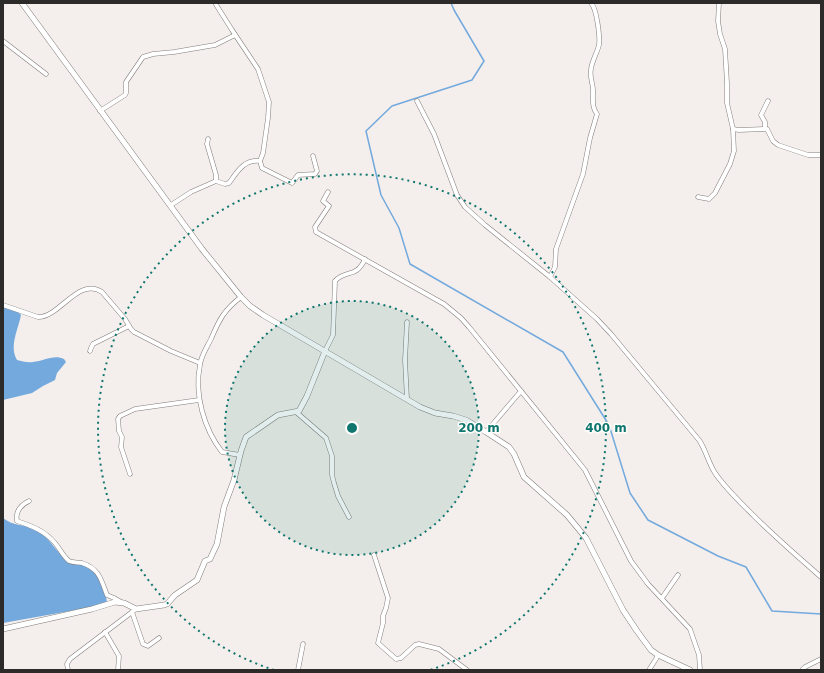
<svg xmlns="http://www.w3.org/2000/svg" width="824" height="673" font-family="'DejaVu Sans',sans-serif">
	<style>
		.water { fill: #73a9dd }
		.lines { fill: none; stroke-linecap: round; stroke-linejoin: round }
		.stream { stroke: #73a9dd; stroke-width: 1.5 }
		.minor-casing { stroke: #817c7a; stroke-width: 5 }
		.tertiary-casing { stroke: #817c7a; stroke-width: 6 }
		.minor { stroke: #fff; stroke-width: 4 }
		.tertiary { stroke: #fff; stroke-width: 5 }
		.ring { fill: none; stroke: #0f766e; stroke-width: 2; stroke-dasharray: 2 4 }
		.centre { fill: #0f766e; stroke: #fffdfc; stroke-width: 2 }
		.ring-label { font-size: 12px; text-anchor: middle; font-weight: bold; fill: #0f766e; stroke: #fffdfc; stroke-width: 3; stroke-linejoin: round; paint-order: stroke }
	</style>
	<rect width="100%" height="100%" fill="#f4efec"/>
	<g class="water">
		<path d="M3,307L17,311L21,315C18,330 9,346 17,360C22,361 27,363 33,362C44,361 54,354 64,359L66,362L57,373L55,380L43,386L32,393L3,400Z"/>
		<path d="M3,518C13,526 23,524 35,529C49,536 54,550 66,559C71,563 78,564 84,565C100,570 105,588 107,602L98,606L3,623Z"/>
	</g>
	<g class="lines">
		<path class="stream" d="M451,3L454,10L484,61L472,80L392,106L366,131L381,195L399,228L410,264L563,352L609,425L630,493L648,520L718,556L746,567L772,611L821,614"/>
		<defs>
			<g id="minor">
				<path d="M215,3L232,30L258,69L269,102L268,118L263,153L260,161"/>
				<path d="M3,41L46,74"/>
				<path d="M417,101L434,134L457,195L465,207L485,225L550,277L597,319L611,334L699,440C706,450 708,462 715,473C726,489 741,503 754,516C776,538 798,557 821,577"/>
				<path d="M100,111L125,95L126,93V82L143,57L153,54L174,52L215,45L235,35"/>
				<path d="M765,128V122L761,115L768,101"/>
				<path d="M733,129L739,130L767,129L773,141L778,145L808,155H821"/>
				<path d="M208,139L207,144L216,175V181"/>
				<path d="M328,192L323,201L329,206L315,227L316,232L444,304L461,318L469,327L585,470L631,561L648,584L690,629L699,655L700,670"/>
				<path d="M698,197L709,199L715,193L730,164L734,151L733,129L727,103V83L725,49L720,34L718,21L719,3"/>
				<path d="M171,205L191,192L216,181L225,184L229,183C237,172 244,159 260,161L262,168L292,183L298,175L315,174L317,171L313,156"/>
				<path d="M550,277L555,267L556,249L583,174L590,138L597,114C592,108 593,101 593,93C594,85 589,77 591,69C592,61 597,53 599,45C600,37 597,9 591,3"/>
				<path d="M3,305L38,317C59,318 79,276 102,292L125,319L131,329L134,332L171,351L200,363"/>
				<path d="M90,351L91,348L93,344L129,326"/>
				<path d="M325,351L333,335L335,281C346,269 356,279 365,259"/>
				<path d="M407,399L405,360L407,322"/>
				<path d="M296,412L326,438L332,456V475L334,483L338,496L349,517"/>
				<path d="M486,432L521,391"/>
				<path d="M240,455L222,452C204,429 194,394 200,365C201,356 207,347 211,339C219,320 224,310 241,297"/>
				<path d="M130,474L121,447L122,437L119,431L118,419L120,416L135,409L199,400"/>
				<path d="M29,501C21,505 15,511 17,521C32,526 45,531 55,543C60,549 63,556 69,561C73,563 78,562 82,563C100,569 101,580 107,595L114,598L121,602"/>
				<path d="M374,555L388,598L386,608L383,616V623L378,643L396,659L401,658L415,645L419,644L439,649L467,670"/>
				<path d="M662,598L678,575"/>
				<path d="M132,612L143,644L148,646L159,638"/>
				<path d="M105,632L119,656L118,670"/>
				<path d="M68,670L67,664L70,659L136,609"/>
				<path d="M298,670L303,644"/>
				<path d="M649,670L656,659L658,655"/>
				<path d="M802,670L805,667L821,659"/>
			</g>
			<g id="tertiary">
				<path d="M22,3L202,249L241,297L250,306L263,315L420,407L435,413L453,416L466,420L486,432L509,447L514,454L524,477L567,515L586,538L623,610L637,631L651,650L658,655L690,670"/>
				<path d="M3,629L92,609L115,602L124,603L136,609L164,605L167,604L175,595L197,580L205,561L210,559L217,544L224,507L234,480L241,451L246,437L278,415L299,411L307,396L325,351"/>
			</g>
		</defs>
		<use href="#minor" class="minor-casing"/>
		<use href="#tertiary" class="tertiary-casing"/>
		<use href="#minor" class="minor"/>
		<use href="#tertiary" class="tertiary"/>
	</g>
	<circle cx="352" cy="428" r="127" fill="#0f766e" fill-opacity=".12"/>
	<g class="ring">
		<circle cx="352" cy="428" r="127"/>
		<path d="M274 670A254 254 0 1 1 430 670"/>
	</g>
	<circle cx="352" cy="428" r="6" class="centre"/>
	<g class="ring-label">
		<text x="479" y="432">200 m</text>
		<text x="606" y="432">400 m</text>
	</g>
	<rect width="824" height="673" fill="none" stroke="#2d2b2a" stroke-width="8"/>
</svg>
